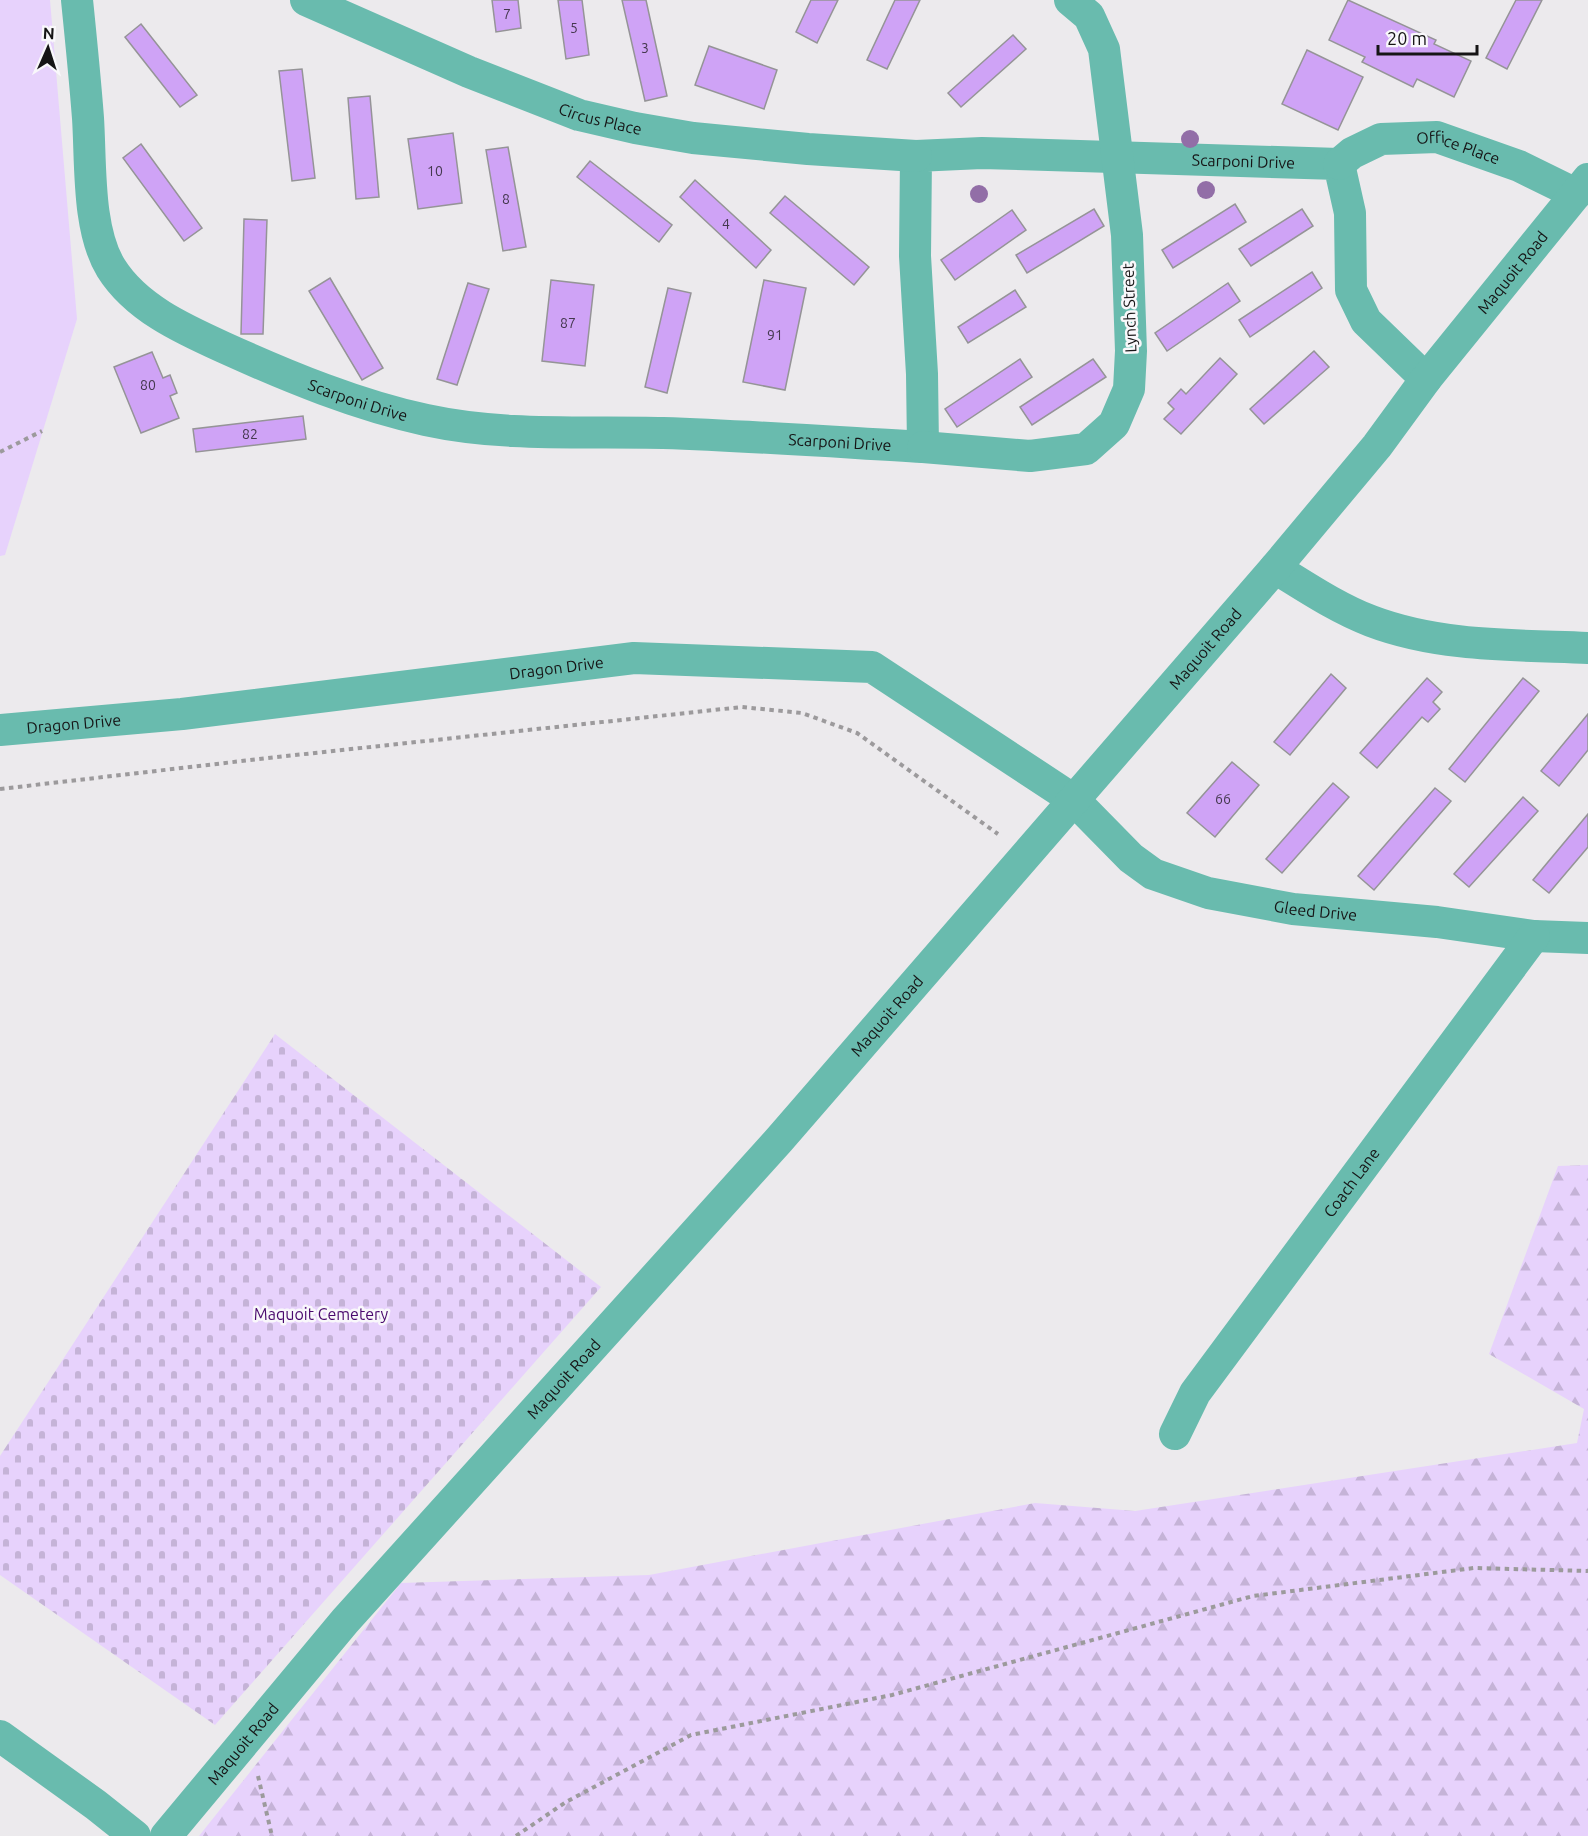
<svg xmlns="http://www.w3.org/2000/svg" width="1588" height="1836" font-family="Ubuntu,sans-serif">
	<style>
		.green { fill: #e7d2fc }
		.forest { fill: url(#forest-firs) }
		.cemetery { fill: url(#cemetery-stones) }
		.building { fill: #cfa3f6; stroke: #959497; stroke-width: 1.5 }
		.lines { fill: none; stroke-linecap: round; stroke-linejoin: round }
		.path { stroke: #9c9a9c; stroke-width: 4; stroke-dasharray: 4.5 4.5; stroke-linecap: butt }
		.minor { stroke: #69bbae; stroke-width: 32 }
		.tree { fill: #926ea7 }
		.labels { text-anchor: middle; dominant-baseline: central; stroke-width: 5; stroke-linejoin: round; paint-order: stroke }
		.number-label { font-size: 14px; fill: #44384e }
		.street-label { font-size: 16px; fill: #161516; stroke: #f9f8fb }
		.park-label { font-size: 16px; fill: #49096d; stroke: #f9f8fb }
	</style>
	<defs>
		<pattern id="forest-firs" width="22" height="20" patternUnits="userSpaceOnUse" patternTransform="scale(1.5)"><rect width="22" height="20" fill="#e7d2fc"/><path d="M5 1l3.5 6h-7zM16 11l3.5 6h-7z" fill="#c5b3d7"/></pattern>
		<pattern id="cemetery-stones" width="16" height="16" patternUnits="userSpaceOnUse" patternTransform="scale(1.5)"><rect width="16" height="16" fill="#e7d2fc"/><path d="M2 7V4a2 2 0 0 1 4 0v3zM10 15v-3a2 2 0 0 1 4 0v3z" fill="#c5b3d7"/></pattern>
	</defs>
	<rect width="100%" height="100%" fill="#eceaed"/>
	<path class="green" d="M0,0H50L77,319L5,555L0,556Z"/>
	<path class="forest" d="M1588,1165V1836H199L401,1583L649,1575L1035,1503L1135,1511L1577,1443L1584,1409L1489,1354L1558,1166Z"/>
	<path class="cemetery" d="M275,1034L601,1287L215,1725L0,1575V1456Z"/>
	<g class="building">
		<path d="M492,0H518L521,28L496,32Z"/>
		<path d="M558,0H582L589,55L566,59Z"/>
		<path d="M622,0H646L667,96L645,101Z"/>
		<path d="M811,0H838L817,43L796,32Z"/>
		<path d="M895,0H920L887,69L867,60Z"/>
		<path d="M1348,0L1436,40L1434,44L1471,61L1454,97L1417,79L1413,87L1362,62L1365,57L1329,40Z"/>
		<path d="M1516,0H1542L1507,69L1486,58Z"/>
		<path d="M141,24L197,95L180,107L125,37Z"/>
		<path d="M1013,35L1026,49L961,107L948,93Z"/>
		<path d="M709,46L777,70L764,109L695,85Z"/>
		<path d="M1307,50L1363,77L1338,130L1282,104Z"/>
		<path d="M302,69L315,178L292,181L279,71Z"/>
		<path d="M370,96L379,197L356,199L348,98Z"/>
		<path d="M453,133L462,203L418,209L408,139Z"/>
		<path d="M141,144L202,228L184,241L123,158Z"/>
		<path d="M508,147L526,247L503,251L486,150Z"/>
		<path d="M590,161L672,225L659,242L577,177Z"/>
		<path d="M695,180L771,250L756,268L680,197Z"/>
		<path d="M785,196L869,267L854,285L770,213Z"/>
		<path d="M1235,204L1246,222L1173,268L1162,250Z"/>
		<path d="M1094,209L1104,226L1027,273L1016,255Z"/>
		<path d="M1302,209L1313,226L1251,266L1239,249Z"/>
		<path d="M1012,210L1026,230L955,280L941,260Z"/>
		<path d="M244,219L267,220L263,334H241Z"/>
		<path d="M1312,272L1322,288L1250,337L1239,320Z"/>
		<path d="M330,278L383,368L362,380L309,291Z"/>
		<path d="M551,280L594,285L585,366L542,361Z"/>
		<path d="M764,280L806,288L785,390L743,382Z"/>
		<path d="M468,283L489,289L457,385L437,379Z"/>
		<path d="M1228,283L1240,301L1167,351L1155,333Z"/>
		<path d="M668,288L691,293L667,393L645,387Z"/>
		<path d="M1015,290L1026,307L968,343L958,327Z"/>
		<path d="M1314,351L1329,367L1264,424L1250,409Z"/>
		<path d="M152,352L163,378L170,375L177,393L170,396L179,418L141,433L114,367Z"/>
		<path d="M1220,358L1237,374L1181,434L1164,419L1174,409L1168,403L1181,389L1186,394Z"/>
		<path d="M1020,359L1032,377L957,427L945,409Z"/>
		<path d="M1093,359L1106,377L1032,425L1020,407Z"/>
		<path d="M303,416L306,439L196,452L193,429Z"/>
		<path d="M1331,674L1346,688L1290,755L1274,742Z"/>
		<path d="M1427,678L1442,692L1433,702L1440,709L1428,722L1422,717L1377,768L1360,753Z"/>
		<path d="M1523,678L1539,691L1465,782L1449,769Z"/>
		<path d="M1588,714V750L1559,786L1541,771Z"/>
		<path d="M1232,762L1259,785L1215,837L1187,813Z"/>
		<path d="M1333,783L1349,797L1282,873L1266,859Z"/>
		<path d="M1435,788L1451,801L1374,890L1358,876Z"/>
		<path d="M1523,797L1538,811L1469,887L1454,874Z"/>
		<path d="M1588,814V847L1549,893L1533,880Z"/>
	</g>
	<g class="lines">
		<g class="path">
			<path d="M0,452L42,431"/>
			<path d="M0,789L268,758L742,707L802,713L857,733L998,834"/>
			<path d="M258,1776L272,1836"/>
			<path d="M516,1836L566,1802L691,1735L892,1695L1253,1596L1474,1568L1588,1571"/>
		</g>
		<g class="minor">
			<path id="s1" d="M77,0C81,39 85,79 88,118C91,163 87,229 111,268C136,308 183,329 225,348C289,377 357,405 426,420C504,437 584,431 663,433C750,436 836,442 923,447L922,374L915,256L916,156L982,153L1339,164L1350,213L1351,290L1366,321L1426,379"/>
			<path id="s2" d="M306,0L469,72L579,115L635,128L693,138L808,149L916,156"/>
			<path id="s3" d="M1339,164L1352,153L1381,139L1437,137L1519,166L1576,194"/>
			<path d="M923,447L1030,456L1086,449L1114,424L1129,389L1131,351L1127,235L1104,49L1089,16L1070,0"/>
			<path d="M1275,568C1306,587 1337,608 1371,621C1439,647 1516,645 1588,648"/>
			<path id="s4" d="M0,730L182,714L634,658L872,667L1074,800L1131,858L1153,874L1208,893L1293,909L1437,922L1534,936L1588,938"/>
			<path id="s5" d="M1175,1434L1195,1393L1534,936"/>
			<path d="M0,1736L96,1805L135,1836"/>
			<path id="s6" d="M166,1836L345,1621L779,1140L1275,568L1377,446L1426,379L1588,179"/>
		</g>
	</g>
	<g class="tree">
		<circle cx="1190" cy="139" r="9"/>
		<circle cx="1206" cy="190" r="9"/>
		<circle cx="979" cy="194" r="9"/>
	</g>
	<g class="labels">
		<g class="number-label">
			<text x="507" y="14">7</text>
			<text x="574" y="28">5</text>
			<text x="645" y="48">3</text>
			<text x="435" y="171">10</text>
			<text x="506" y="199">8</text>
			<text x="726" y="224">4</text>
			<text x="568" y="323">87</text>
			<text x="775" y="335">91</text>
			<text x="148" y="385">80</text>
			<text x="250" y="434">82</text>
			<text x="1223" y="799">66</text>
		</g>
		<g class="street-label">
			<text stroke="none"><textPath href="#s2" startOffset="318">Circus Place</textPath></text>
			<text stroke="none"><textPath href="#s3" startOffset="128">Office Place</textPath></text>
			<text stroke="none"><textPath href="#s1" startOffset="1744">Scarponi Drive</textPath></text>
			<text stroke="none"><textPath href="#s6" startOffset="2064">Maquoit Road</textPath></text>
			<text transform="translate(1129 308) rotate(-92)">Lynch Street</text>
			<text stroke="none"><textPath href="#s1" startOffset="556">Scarponi Drive</textPath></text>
			<text stroke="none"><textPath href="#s1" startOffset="1042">Scarponi Drive</textPath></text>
			<text stroke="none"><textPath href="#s6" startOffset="1578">Maquoit Road</textPath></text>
			<text stroke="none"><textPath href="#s4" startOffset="560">Dragon Drive</textPath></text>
			<text stroke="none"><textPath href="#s4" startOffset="74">Dragon Drive</textPath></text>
			<text stroke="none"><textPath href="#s4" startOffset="1394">Gleed Drive</textPath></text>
			<text stroke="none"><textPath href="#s6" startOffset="1092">Maquoit Road</textPath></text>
			<text stroke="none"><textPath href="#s5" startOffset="308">Coach Lane</textPath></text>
			<text stroke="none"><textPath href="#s6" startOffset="606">Maquoit Road</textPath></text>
			<text stroke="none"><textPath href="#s6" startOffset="120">Maquoit Road</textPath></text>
		</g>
		<g class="park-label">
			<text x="321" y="1314">Maquoit Cemetery</text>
		</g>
	</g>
	<g transform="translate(48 48) rotate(3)" stroke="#f9f8fb" stroke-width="4.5" paint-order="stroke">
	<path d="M0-4.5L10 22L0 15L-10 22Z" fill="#161516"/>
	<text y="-9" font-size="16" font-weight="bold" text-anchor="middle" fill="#161516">N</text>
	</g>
	<path d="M1378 45v9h99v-9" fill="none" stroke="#161516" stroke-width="3"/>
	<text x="1387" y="45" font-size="18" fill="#161516" stroke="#f9f8fb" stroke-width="4.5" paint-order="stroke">20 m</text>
</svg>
